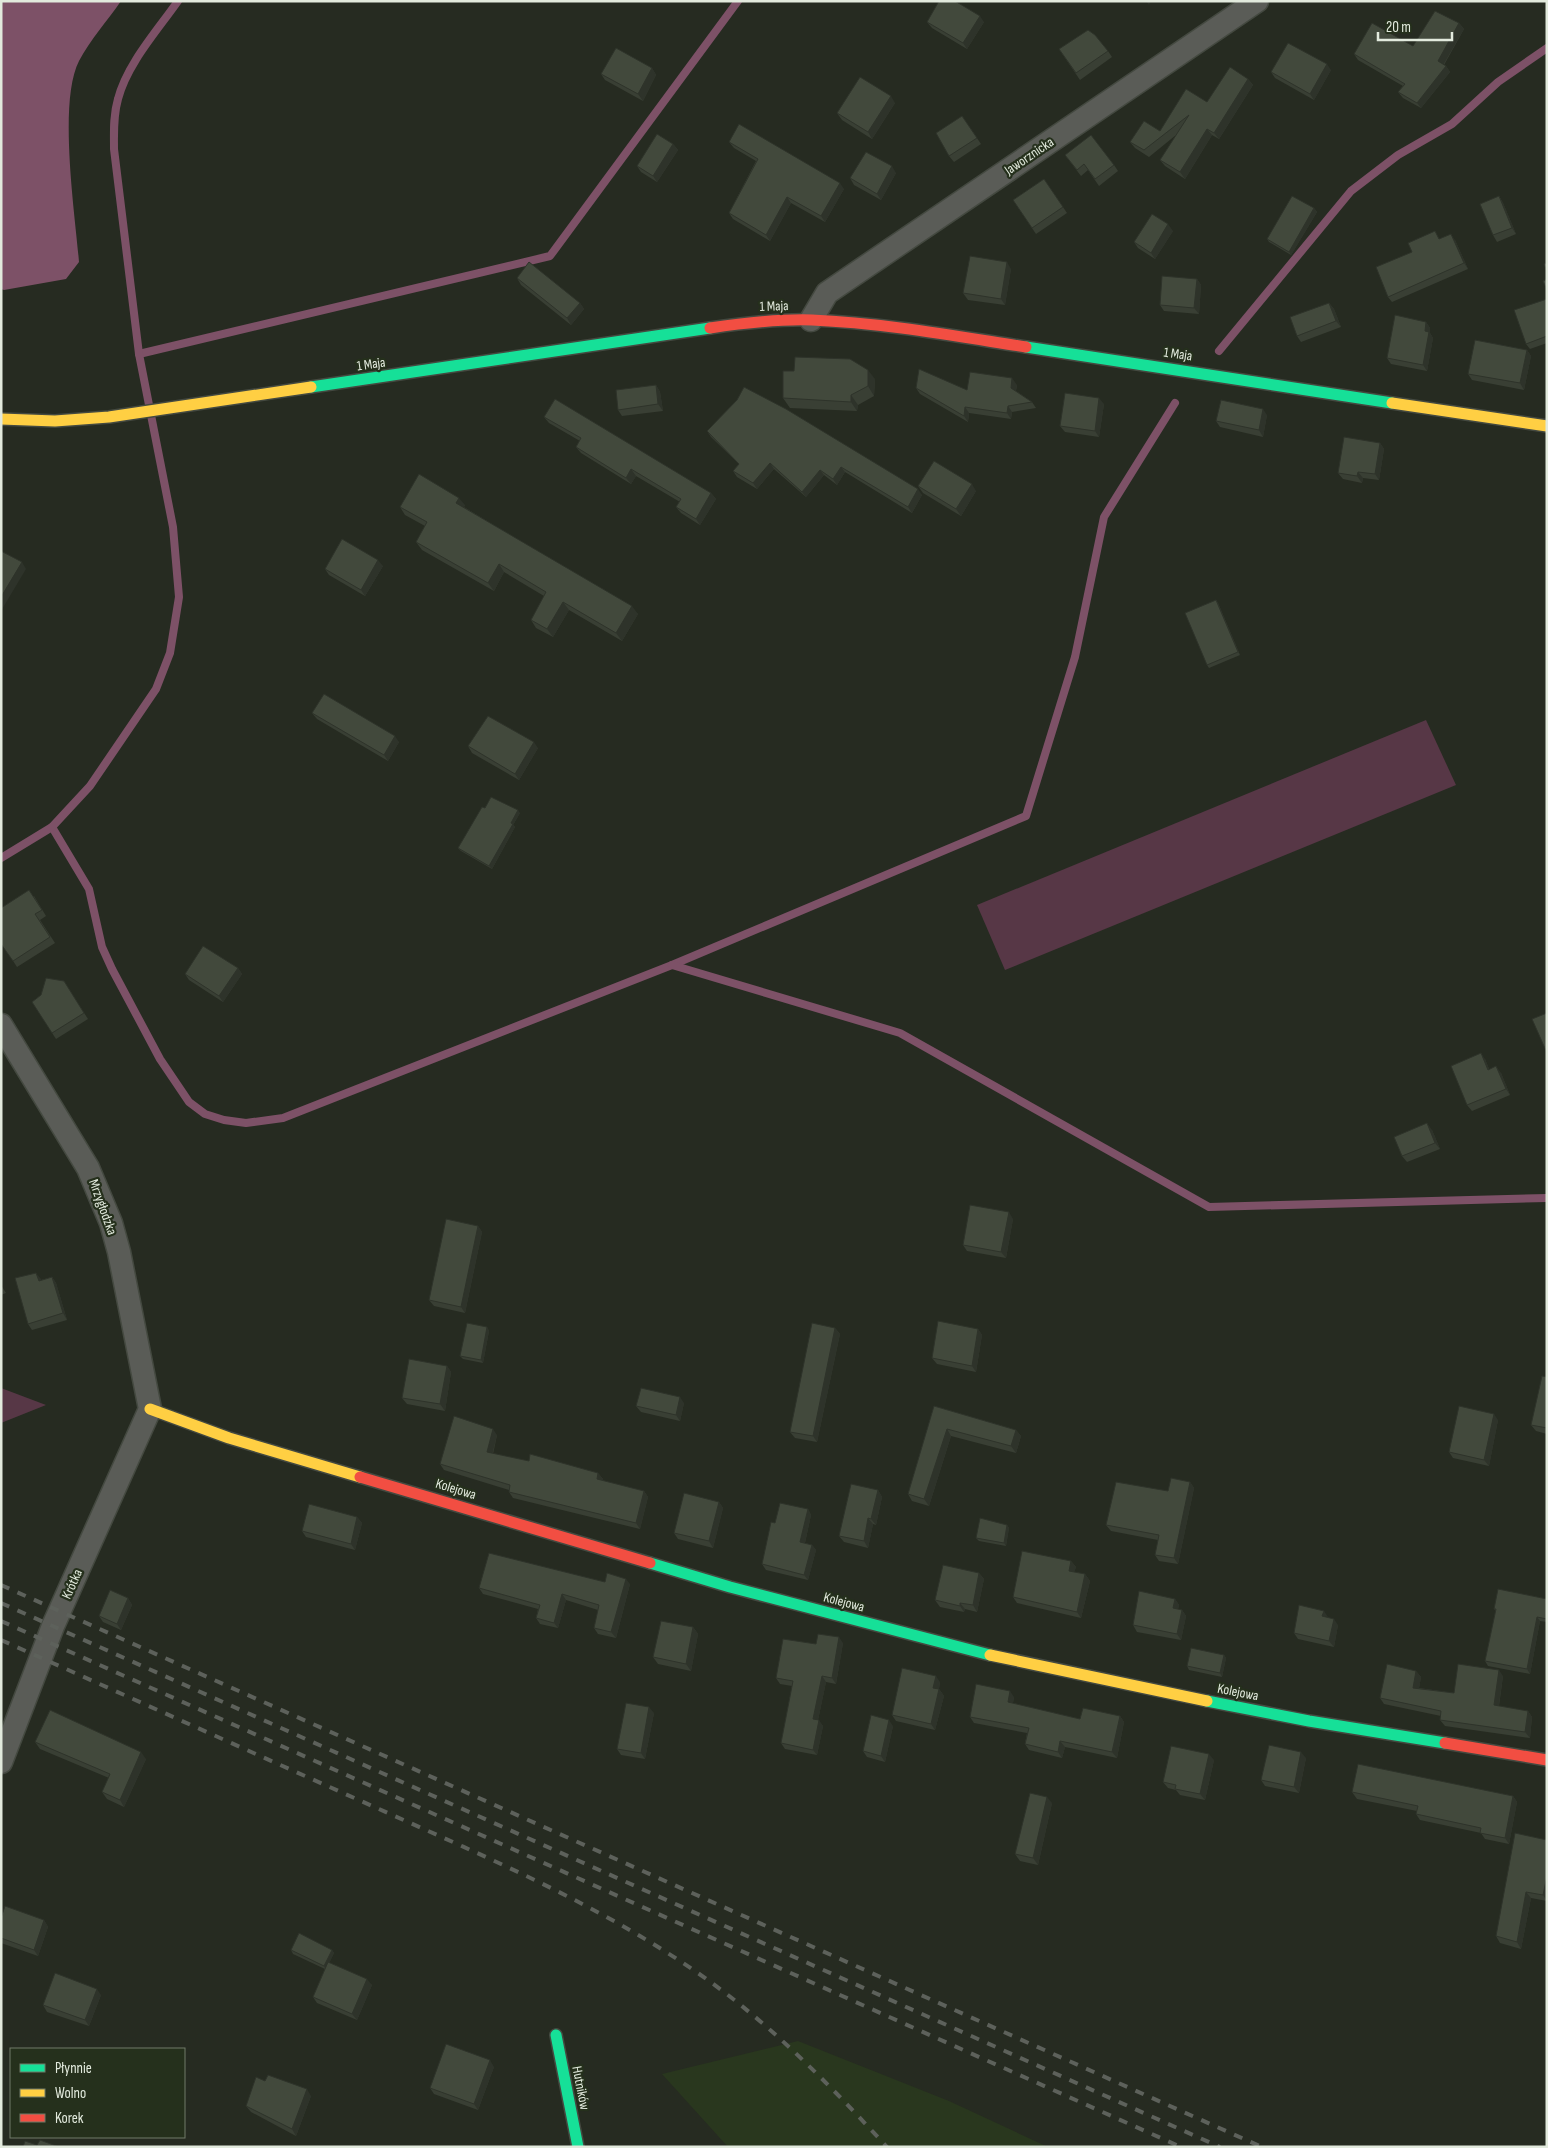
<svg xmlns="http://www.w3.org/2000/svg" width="1548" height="2148" font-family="'Sofia Sans Condensed',sans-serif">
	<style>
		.built { fill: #29371e }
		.green { fill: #573746 }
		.water { fill: #7d5167 }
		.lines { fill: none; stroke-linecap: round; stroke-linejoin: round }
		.stream { stroke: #7d5167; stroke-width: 8 }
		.street-casing { stroke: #444940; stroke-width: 25 }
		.fast-casing { stroke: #444940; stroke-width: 14 }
		.slow-casing { stroke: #444940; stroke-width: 14 }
		.jam-casing { stroke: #444940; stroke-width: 14 }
		.street { stroke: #5a5c57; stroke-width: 22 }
		.fast { stroke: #16e098; stroke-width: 11 }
		.slow { stroke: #ffcf43; stroke-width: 11 }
		.jam { stroke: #f24e42; stroke-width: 11 }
		.rail { stroke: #5d615b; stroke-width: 4; stroke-dasharray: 9 9; stroke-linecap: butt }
		.wall { fill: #393f34 }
		.shaded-wall { fill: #2e332a }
		.building { fill: #42493c; stroke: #2e332a }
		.labels { text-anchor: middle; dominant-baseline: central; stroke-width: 4.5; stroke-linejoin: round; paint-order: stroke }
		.street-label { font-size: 14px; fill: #e2eadd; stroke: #25301c }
	</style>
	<rect width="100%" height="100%" fill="#262b21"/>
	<path class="built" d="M798,2041L949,2101L1048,2147H728L662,2074Z"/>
	<g class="green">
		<path d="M1426,720L1456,785L1005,970L977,905Z"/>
		<path d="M1,1388L46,1405L1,1423Z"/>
	</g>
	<path class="water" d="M1,1H121C108,20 90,40 79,61C58,102 75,213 79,262L66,279L4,290L1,289Z"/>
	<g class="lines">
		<g class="stream">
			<path d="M1219,351L1351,191L1398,155L1452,124L1498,82L1547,48"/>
			<path d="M139,354L550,256L738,1"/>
			<path d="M52,827L89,889L102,947L112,969L160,1059L189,1102L205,1114L224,1120L246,1123L283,1118L672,965L1026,816L1075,657L1104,517L1175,403"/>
			<path d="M1,858L52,827L90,786L156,689L170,653L179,597L173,527L139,354L114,149C114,133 113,116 118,99C127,64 157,31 178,1"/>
			<path d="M672,965L900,1033L1209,1207L1547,1198"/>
		</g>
		<defs>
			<g id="street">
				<path d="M811,320L827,293L1257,1"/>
				<path d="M1,1025L88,1168L111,1223L119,1252L150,1409L53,1626L1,1762"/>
			</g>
			<g id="fast">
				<path d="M1026,347L1392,403"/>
				<path d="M311,387L710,328"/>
				<path d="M650,1563L730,1587L990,1655"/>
				<path d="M1207,1701L1309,1721L1445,1743"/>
				<path d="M556,2035L578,2147"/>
			</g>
			<g id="slow">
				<path d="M1392,403L1547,426"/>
				<path d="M1,419L55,421L109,417L311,387"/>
				<path d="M150,1409L229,1438L360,1477"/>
				<path d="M990,1655L1207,1701"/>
			</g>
			<g id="jam">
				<path d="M710,328C743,323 778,319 812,320C884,323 955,336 1026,347"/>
				<path d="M360,1477L650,1563"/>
				<path d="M1445,1743L1547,1760"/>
			</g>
		</defs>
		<use href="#street" class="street-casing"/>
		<use href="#fast" class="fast-casing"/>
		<use href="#slow" class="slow-casing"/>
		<use href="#jam" class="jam-casing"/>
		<use href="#street" class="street"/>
		<use href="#fast" class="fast"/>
		<use href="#slow" class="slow"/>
		<use href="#jam" class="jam"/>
		<g class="rail">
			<path d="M1,1585L1262,2147"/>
			<path d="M1,1603L1220,2147"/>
			<path d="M1,1621L1181,2147"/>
			<path d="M1,1640C127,1696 253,1753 379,1809C486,1857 595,1903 692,1969C766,2019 827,2082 887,2147"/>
		</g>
	</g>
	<g class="wall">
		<path d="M927,22H984L967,49L932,28Z"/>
		<path d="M1459,23L1464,29L1444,65L1446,66L1450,72L1421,108L1403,98L1398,92L1403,86L1358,60L1354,54L1413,46Z"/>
		<path d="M1059,49L1108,51L1112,57L1080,80Z"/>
		<path d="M652,68L656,75L643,101L605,80L601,74Z"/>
		<path d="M1331,70L1314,100L1275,78L1271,72Z"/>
		<path d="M1248,79L1253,85L1219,139L1212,135L1185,179L1165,166L1160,160L1176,135L1149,157L1135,148L1130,142L1160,131L1207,102Z"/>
		<path d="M895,103L872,139L842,120L837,113Z"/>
		<path d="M962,116L981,144L954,162L949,156Z"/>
		<path d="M729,142L844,189L825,222L791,203L770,241L733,219L729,213L756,161L734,148Z"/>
		<path d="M673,144L678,150L657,182L641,172L637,166Z"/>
		<path d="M1065,155L1114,165L1118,171L1099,186L1088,170L1081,176Z"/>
		<path d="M896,173L881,200L854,185L850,178Z"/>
		<path d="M1044,179L1067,213L1036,234L1013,200Z"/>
		<path d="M1499,196L1503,203L1516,234L1497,242L1493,235Z"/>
		<path d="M1314,208L1317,212L1291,255L1269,242L1267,239Z"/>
		<path d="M1173,231L1155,259L1138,248L1134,242Z"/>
		<path d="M1440,239L1455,240L1468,269L1392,302L1388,297L1412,252Z"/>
		<path d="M1011,269L1005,305L968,300L963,293Z"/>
		<path d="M517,278L580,303L584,309L571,325L521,285Z"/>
		<path d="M1197,279L1201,285L1199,314L1164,311L1160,305Z"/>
		<path d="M1547,299V343L1530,349L1526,344Z"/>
		<path d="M1329,303L1334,309L1341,327L1301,342L1297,336Z"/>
		<path d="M1426,322L1430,328V333L1433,338L1427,371L1391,364L1387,358Z"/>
		<path d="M1527,350L1531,356L1524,390L1472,380L1468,374Z"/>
		<path d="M875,379L874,396L858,405L857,411L790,408L783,398Z"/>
		<path d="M656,385L660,392L663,411L622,416L618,410Z"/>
		<path d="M1017,385L1016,391L1032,402L1036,408L1012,412L1011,419L969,413L968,422L920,394L916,388L967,390Z"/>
		<path d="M737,400L922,495L912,513L845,472L837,485L824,475L806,497L774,469L757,489L737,477L733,471L739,464L711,437L707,431Z"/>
		<path d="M1104,404L1099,437L1065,432L1060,426Z"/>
		<path d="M1267,415L1263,437L1220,427L1216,421Z"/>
		<path d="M544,417L711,493L716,499L700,525L681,513L676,507L680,502L636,476L631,484L581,453L576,447L580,441L549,423Z"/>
		<path d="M1380,443L1384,449L1379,480L1363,478L1362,483L1343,479L1338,473Z"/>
		<path d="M918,486L976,491L961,516L923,493Z"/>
		<path d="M465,505L464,507L638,614L622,641L569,610L553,637L536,628L531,620L544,596L504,572L494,591L422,550L416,542L425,526L405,515L400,507Z"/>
		<path d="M383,566L365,596L329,575L325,569Z"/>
		<path d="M1216,600L1218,603L1240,655L1209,668L1207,665Z"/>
		<path d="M312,713L399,742L388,761L317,719Z"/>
		<path d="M468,746L538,748L519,780L472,753Z"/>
		<path d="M485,808L520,813L513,825L515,827L492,869L461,851L458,848Z"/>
		<path d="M34,896L46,916L40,920L55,943L17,967L2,944Z"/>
		<path d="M238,968L242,974L223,1002L189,980L185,974Z"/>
		<path d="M68,988L88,1019L56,1039L32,1002L41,995Z"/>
		<path d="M1485,1059L1489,1069L1501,1073L1510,1095L1472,1111L1467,1105Z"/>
		<path d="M1432,1130L1440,1149L1407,1162L1402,1156Z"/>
		<path d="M1013,1219L1006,1258L967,1251L963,1245Z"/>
		<path d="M478,1226L482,1232L465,1313L434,1306L429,1300Z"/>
		<path d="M52,1277L56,1283L67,1320L32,1330L28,1324L41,1279V1280Z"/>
		<path d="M1,1285L6,1293L1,1295Z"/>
		<path d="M487,1327L489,1331L483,1363L463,1359L460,1356Z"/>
		<path d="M835,1328L840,1334L817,1442L795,1438L790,1432Z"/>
		<path d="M978,1329L982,1335L976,1372L937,1364L932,1358Z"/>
		<path d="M447,1366L451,1372L445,1411L407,1404L402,1398Z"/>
		<path d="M1547,1377V1434L1536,1431L1531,1425Z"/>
		<path d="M684,1403L680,1421L641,1412L636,1406Z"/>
		<path d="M934,1406L1016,1430L1021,1436L1016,1453L951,1436L929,1506L912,1501L908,1494Z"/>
		<path d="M1498,1420L1489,1466L1453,1458L1449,1452Z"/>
		<path d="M497,1435L493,1454L529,1461L598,1473L603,1479L602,1481L644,1491L648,1497L640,1529L513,1498L509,1492V1490L444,1470L440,1464Z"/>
		<path d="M1190,1482L1194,1488L1178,1564L1159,1561L1155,1555L1158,1540L1111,1531L1106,1525L1168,1491Z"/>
		<path d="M878,1490L882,1497L876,1525L873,1524L868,1548L844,1542L839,1536Z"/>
		<path d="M719,1502L723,1508L713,1548L678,1539L674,1533Z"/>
		<path d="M808,1509L811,1515L805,1543L812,1545L816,1550L808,1580L766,1570L762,1564L775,1523Z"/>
		<path d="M357,1517L362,1523L355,1550L306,1537L302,1531Z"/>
		<path d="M1007,1525L1009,1528L1006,1546L979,1541L976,1538Z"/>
		<path d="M1071,1561L1076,1567L1074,1572L1085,1574L1090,1581L1081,1618L1017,1603L1013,1597Z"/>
		<path d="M979,1573L984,1579L977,1612L965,1609L964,1612L940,1607L935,1600Z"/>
		<path d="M605,1582L630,1584L616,1638L598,1634L594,1628L598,1610L566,1600L558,1628L540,1624L536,1618L538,1609L483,1594L479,1588Z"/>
		<path d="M128,1598L132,1605L121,1630L103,1622L99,1616Z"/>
		<path d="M1175,1599L1179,1605L1178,1609L1182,1610L1186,1616L1181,1640L1137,1632L1133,1625Z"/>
		<path d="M1547,1599V1622L1540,1621L1530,1674L1488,1666L1485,1661L1496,1611L1494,1609Z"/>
		<path d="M1338,1625L1334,1647L1298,1639L1294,1633Z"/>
		<path d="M693,1627L698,1634L691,1671L658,1664L653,1657Z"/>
		<path d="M843,1643L836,1684L826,1682L818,1720L823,1726L817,1755L785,1749L781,1743L792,1686L780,1684L776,1678L816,1644Z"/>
		<path d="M1224,1655L1226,1658L1222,1677L1189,1670L1187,1666Z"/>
		<path d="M1416,1671L1421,1677L1419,1688L1454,1693L1503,1676L1499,1706L1528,1711L1532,1717L1530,1738L1445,1726L1440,1720L1441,1716L1384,1704L1380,1698Z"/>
		<path d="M940,1682L939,1689L944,1696L935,1730L896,1721L892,1715Z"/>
		<path d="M1014,1697L1013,1703L1080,1719L1120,1716L1124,1722L1117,1758L1065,1747L1062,1758L1029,1750L1025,1744L1027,1733L974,1723L970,1717Z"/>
		<path d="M654,1713L645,1759L621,1755L617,1749Z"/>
		<path d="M893,1726L885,1762L867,1757L863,1751Z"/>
		<path d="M35,1742L146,1759L124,1807L107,1799L102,1792L109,1778L40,1749Z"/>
		<path d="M1306,1758L1299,1793L1265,1786L1261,1780Z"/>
		<path d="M1214,1760L1205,1800L1180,1795L1176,1790L1168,1788L1163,1782Z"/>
		<path d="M1352,1792L1513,1796L1517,1802L1509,1844L1485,1839L1481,1833L1420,1820L1416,1814L1417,1811L1357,1799Z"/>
		<path d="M1052,1803L1038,1865L1020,1861L1015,1854Z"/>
		<path d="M1547,1840V1901L1531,1898L1521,1949L1500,1943L1496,1936Z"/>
		<path d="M1,1918L44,1920L48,1927L38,1956L1,1943Z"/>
		<path d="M291,1950H332L334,1953L329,1963L372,1985L357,2020L317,2003L313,1997L325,1969L293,1954Z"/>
		<path d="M101,1995L89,2026L47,2012L43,2005Z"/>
		<path d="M494,2067L478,2110L434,2094L430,2088Z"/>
		<path d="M265,2081L311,2096L296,2136L251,2112L246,2106Z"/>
	</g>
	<g class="shaded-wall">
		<path d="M1146,1H1151L1149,5Z"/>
		<path d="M980,16L984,22L967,49L963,43Z"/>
		<path d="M1459,23L1464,29L1442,67L1438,61Z"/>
		<path d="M1327,64L1331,70L1314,100L1310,94Z"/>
		<path d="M1446,66L1450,72L1421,108L1417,103Z"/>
		<path d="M652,68L656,75L643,101L638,94Z"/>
		<path d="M1248,79L1253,85L1219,139L1214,133Z"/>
		<path d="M891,96L895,103L872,139L868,132Z"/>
		<path d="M1207,129L1212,135L1185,179L1180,172Z"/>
		<path d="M673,144L678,150L657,182L653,176Z"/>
		<path d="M892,166L896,173L881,200L877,194Z"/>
		<path d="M840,183L844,189L825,222L821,216Z"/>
		<path d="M1499,196L1503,203L1516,234L1512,228Z"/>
		<path d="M787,197L791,203L770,241L766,235Z"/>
		<path d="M1314,208L1317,212L1291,255L1289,252Z"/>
		<path d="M1168,224L1173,231L1155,259L1151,253Z"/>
		<path d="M1451,234L1455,240L1468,269L1464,263Z"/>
		<path d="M1007,262L1011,269L1005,305L1001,299Z"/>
		<path d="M1197,279L1201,285L1199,314L1194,308Z"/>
		<path d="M580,303L584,309L571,325L567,318Z"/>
		<path d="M1329,303L1334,309L1341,327L1336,321Z"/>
		<path d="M1426,322L1430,328V333L1433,338L1427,371L1423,365L1425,331Z"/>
		<path d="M1527,350L1531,356L1524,390L1520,383Z"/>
		<path d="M868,370L875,379L874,396L868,386Z"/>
		<path d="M1012,378L1017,385L1015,394L1011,388Z"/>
		<path d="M656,385L660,392L663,411L658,404Z"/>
		<path d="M851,395L858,405L857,411L851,402Z"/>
		<path d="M1099,398L1104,404L1099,437L1095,431Z"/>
		<path d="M1008,406L1012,412L1011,419L1007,413Z"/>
		<path d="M965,407L969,413L968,422L964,416Z"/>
		<path d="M1263,409L1267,415L1263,437L1259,430Z"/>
		<path d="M1380,443L1384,449L1379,480L1375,474Z"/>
		<path d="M770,463L774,469L757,489L753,483Z"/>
		<path d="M841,467L845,472L837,485L833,479Z"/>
		<path d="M631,469L636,476L631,484L626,478Z"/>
		<path d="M820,470L824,475L806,497L802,492Z"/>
		<path d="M1358,472L1363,478L1362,483L1357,476Z"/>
		<path d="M972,484L976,491L961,516L956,509Z"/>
		<path d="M918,489L922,495L912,513L908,507Z"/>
		<path d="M711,493L716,499L700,525L696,519Z"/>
		<path d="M459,498L465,505L462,511L456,503Z"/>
		<path d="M378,560L383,566L365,596L361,590Z"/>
		<path d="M22,562L26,569L1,611V597Z"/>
		<path d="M499,564L504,572L494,591L488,583Z"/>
		<path d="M1216,600L1218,603L1240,655L1238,652Z"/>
		<path d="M563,602L569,610L553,637L547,629Z"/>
		<path d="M632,606L638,614L622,641L616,633Z"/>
		<path d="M395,736L399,742L388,761L384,755Z"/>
		<path d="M534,742L538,748L519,780L515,774Z"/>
		<path d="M518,810L520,813L513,825L515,827L492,869L489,866Z"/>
		<path d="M238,968L242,974L223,1002L219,996Z"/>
		<path d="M1481,1053L1485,1059L1492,1076L1488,1070Z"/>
		<path d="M1496,1066L1501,1073L1510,1095L1506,1089Z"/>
		<path d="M1427,1123L1432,1130L1440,1149L1435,1143Z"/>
		<path d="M1009,1212L1013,1219L1006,1258L1001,1252Z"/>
		<path d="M478,1226L482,1232L465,1313L461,1307Z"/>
		<path d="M36,1273L41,1279L43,1287L39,1281Z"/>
		<path d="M52,1277L56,1283L67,1320L63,1313Z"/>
		<path d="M487,1327L489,1331L483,1363L481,1360Z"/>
		<path d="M835,1328L840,1334L817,1442L813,1436Z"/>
		<path d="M978,1329L982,1335L976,1372L972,1366Z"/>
		<path d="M447,1366L451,1372L445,1411L440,1404Z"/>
		<path d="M680,1397L684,1403L680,1421L676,1415Z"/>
		<path d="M1494,1414L1498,1420L1489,1466L1484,1460Z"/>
		<path d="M493,1429L497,1435L491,1459L487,1452Z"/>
		<path d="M947,1429L951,1436L929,1506L924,1499Z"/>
		<path d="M1016,1430L1021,1436L1016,1453L1011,1446Z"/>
		<path d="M598,1473L603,1479L601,1486L597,1479Z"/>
		<path d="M1190,1482L1194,1488L1178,1564L1174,1558Z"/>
		<path d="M878,1490L882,1497L876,1525L871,1519Z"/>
		<path d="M644,1491L648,1497L640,1529L636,1523Z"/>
		<path d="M719,1502L723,1508L713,1548L709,1541Z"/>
		<path d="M808,1509L811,1515L804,1547L800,1542Z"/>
		<path d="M357,1517L362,1523L355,1550L351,1544Z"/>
		<path d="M868,1518L873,1524L868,1548L864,1541Z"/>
		<path d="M1007,1525L1009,1528L1006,1546L1004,1543Z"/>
		<path d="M812,1545L816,1550L808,1580L804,1575Z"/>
		<path d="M1071,1561L1076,1567L1073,1577L1069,1571Z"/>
		<path d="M979,1573L984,1579L977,1612L973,1605Z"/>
		<path d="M1085,1574L1090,1581L1081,1618L1077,1612Z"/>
		<path d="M626,1579L630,1584L616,1638L611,1632Z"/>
		<path d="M562,1594L566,1600L558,1628L554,1623Z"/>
		<path d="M128,1598L132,1605L121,1630L117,1624Z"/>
		<path d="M1175,1599L1179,1605L1177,1615L1173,1608Z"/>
		<path d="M960,1603L965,1609L964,1612L960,1606Z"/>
		<path d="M1182,1610L1186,1616L1181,1640L1177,1634Z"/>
		<path d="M1324,1611L1328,1617L1322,1616Z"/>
		<path d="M1537,1617L1540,1621L1530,1674L1527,1669Z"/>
		<path d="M1334,1619L1338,1625L1334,1647L1329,1641Z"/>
		<path d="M693,1627L698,1634L691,1671L686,1664Z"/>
		<path d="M839,1637L843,1643L836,1684L832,1678Z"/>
		<path d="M1224,1655L1226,1658L1222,1677L1220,1673Z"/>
		<path d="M1499,1670L1503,1676L1498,1711L1494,1705Z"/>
		<path d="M1416,1671L1421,1677L1418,1694L1413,1688Z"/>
		<path d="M822,1676L826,1682L817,1725L813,1719Z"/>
		<path d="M936,1676L940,1682L938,1694L933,1688Z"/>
		<path d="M939,1689L944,1696L935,1730L931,1724Z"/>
		<path d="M1010,1691L1014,1697L1012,1708L1008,1702Z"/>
		<path d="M649,1707L654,1713L645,1759L641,1753Z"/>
		<path d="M1528,1711L1532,1717L1530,1738L1525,1732Z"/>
		<path d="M1120,1716L1124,1722L1117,1758L1112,1752Z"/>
		<path d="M819,1720L823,1726L817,1755L813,1750Z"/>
		<path d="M889,1720L893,1726L885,1762L881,1756Z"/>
		<path d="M1060,1741L1065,1747L1062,1758L1058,1752Z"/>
		<path d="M141,1752L146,1759L124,1807L120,1800Z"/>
		<path d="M1301,1752L1306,1758L1299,1793L1294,1787Z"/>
		<path d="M1209,1754L1214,1760L1205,1800L1200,1794Z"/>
		<path d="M1513,1796L1517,1802L1509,1844L1505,1838Z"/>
		<path d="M1047,1797L1052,1803L1038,1865L1033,1858Z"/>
		<path d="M1547,1876V1901L1543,1895Z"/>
		<path d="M1526,1892L1531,1898L1521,1949L1517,1942Z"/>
		<path d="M44,1920L48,1927L38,1956L34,1950Z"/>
		<path d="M332,1950L334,1953L326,1970L324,1966Z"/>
		<path d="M367,1979L372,1985L357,2020L352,2014Z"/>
		<path d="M97,1989L101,1995L89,2026L85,2020Z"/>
		<path d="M490,2060L494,2067L478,2110L474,2104Z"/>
		<path d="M307,2089L311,2096L296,2136L292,2129Z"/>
	</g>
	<g class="building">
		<path d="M939,1H955L980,16L963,43L927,22Z"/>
		<path d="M1435,11L1459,23L1438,61L1446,66L1417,103L1398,92L1405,84L1354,54L1372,23L1413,46Z"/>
		<path d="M1088,30L1095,35L1108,51L1076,73L1059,49Z"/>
		<path d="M1288,43L1327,64L1310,94L1271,72Z"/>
		<path d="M616,48L652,68L638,94L601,74Z"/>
		<path d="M1230,67L1248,79L1214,133L1207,129L1180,172L1160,160L1189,115L1144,150L1130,142L1144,121L1160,131L1186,89L1207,102Z"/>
		<path d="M860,77L891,96L868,132L837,113Z"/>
		<path d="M962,116L977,138L949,156L936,133Z"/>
		<path d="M739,124L840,183L821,216L787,197L766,235L729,213L758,159L729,142Z"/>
		<path d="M657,134L673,144L653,176L637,166Z"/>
		<path d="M1091,135L1114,165L1095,179L1084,164L1077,170L1065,155Z"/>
		<path d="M866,152L892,166L877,194L850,178Z"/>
		<path d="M1044,179L1063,207L1032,228L1013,200Z"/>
		<path d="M1292,196L1314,208L1289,252L1267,239Z"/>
		<path d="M1499,196L1512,228L1493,235L1480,204Z"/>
		<path d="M1152,214L1168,224L1151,253L1134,242Z"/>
		<path d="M1435,231L1439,239L1451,234L1464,263L1388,297L1376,267L1412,252L1408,243Z"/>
		<path d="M970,256L1007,262L1001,299L963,293Z"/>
		<path d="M529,262L580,303L567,318L517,278Z"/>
		<path d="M1547,263V272L1544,264Z"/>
		<path d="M1162,276L1197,279L1194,308L1160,305Z"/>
		<path d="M1547,279V290L1543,281Z"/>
		<path d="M1547,299V336L1526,344L1514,310Z"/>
		<path d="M1329,303L1336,321L1297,336L1290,317Z"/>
		<path d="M1395,315L1426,322L1425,331L1429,332L1423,365L1387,358Z"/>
		<path d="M1475,340L1527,350L1520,383L1468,374Z"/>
		<path d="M795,357L850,359L868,370V386L851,395V402L783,398V371H794Z"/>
		<path d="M919,369L967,390L970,372L1012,378L1011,388L1032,402L1008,406L1007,413L965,407L964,416L916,388Z"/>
		<path d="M656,385L658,404L618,410L616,390Z"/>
		<path d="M744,387L786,409L918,489L908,507L841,467L833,479L820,470L802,492L770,463L753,483L733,471L739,464L707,431L737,400Z"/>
		<path d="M1065,393L1099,398L1095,431L1060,426Z"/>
		<path d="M555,399L711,493L696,519L676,507L681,499L631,469L626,478L576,447L581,438L544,417Z"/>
		<path d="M1221,400L1263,409L1259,430L1216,421Z"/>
		<path d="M1344,437L1380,443L1375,474L1358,472L1357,476L1338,473Z"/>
		<path d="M934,461L972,484L956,509L918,486Z"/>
		<path d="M419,474L459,498L456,503L632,606L616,633L563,602L547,629L531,620L546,592L499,564L488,583L416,542L427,522L400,507Z"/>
		<path d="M342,539L378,560L361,590L325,569Z"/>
		<path d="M1,551L22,562L1,597Z"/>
		<path d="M1216,600L1238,652L1207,665L1185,613Z"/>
		<path d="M324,694L395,736L384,755L312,713Z"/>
		<path d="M488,716L534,742L515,774L468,746Z"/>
		<path d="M491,797L518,810L511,823L513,824L489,866L458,848L482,807L485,808Z"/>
		<path d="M29,890L42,910L35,914L50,937L13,961L1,944V908Z"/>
		<path d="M203,946L238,968L219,996L185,974Z"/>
		<path d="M46,978L64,981L84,1013L52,1033L32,1002L41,995Z"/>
		<path d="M1547,1013V1053L1532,1019Z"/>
		<path d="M1481,1053L1488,1070L1496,1066L1506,1089L1467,1105L1451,1066Z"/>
		<path d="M1427,1123L1435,1143L1402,1156L1394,1137Z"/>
		<path d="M970,1205L1009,1212L1001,1252L963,1245Z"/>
		<path d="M446,1219L478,1226L461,1307L429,1300Z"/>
		<path d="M36,1273L39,1281L52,1277L63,1313L28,1324L15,1278Z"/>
		<path d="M938,1321L978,1329L972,1366L932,1358Z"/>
		<path d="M467,1323L487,1327L481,1360L460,1356Z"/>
		<path d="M812,1323L835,1328L813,1436L790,1432Z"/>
		<path d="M409,1359L447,1366L440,1404L402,1398Z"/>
		<path d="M1542,1376L1547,1377V1428L1531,1425Z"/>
		<path d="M641,1388L680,1397L676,1415L636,1406Z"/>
		<path d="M934,1406L1016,1430L1011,1446L947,1429L924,1499L908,1494Z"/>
		<path d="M1459,1406L1494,1414L1484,1460L1449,1452Z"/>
		<path d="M454,1416L493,1429L487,1452L529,1461L530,1454L598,1473L597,1479L644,1491L636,1523L509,1492L510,1485L440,1464Z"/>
		<path d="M1171,1478L1190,1482L1174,1558L1155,1555L1159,1535L1106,1525L1116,1482L1168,1491Z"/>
		<path d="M851,1484L878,1490L871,1519L868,1518L864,1541L839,1536Z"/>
		<path d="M684,1493L719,1502L709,1541L674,1533Z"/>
		<path d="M780,1503L808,1509L800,1542L812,1545L804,1575L762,1564L771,1522L775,1523Z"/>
		<path d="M309,1504L357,1517L351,1544L302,1531Z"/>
		<path d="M980,1518L1007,1525L1004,1543L976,1538Z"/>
		<path d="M1022,1551L1071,1561L1069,1571L1085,1574L1077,1612L1013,1597Z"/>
		<path d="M489,1553L605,1582L607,1573L626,1579L611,1632L594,1628L599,1605L562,1594L554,1623L536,1618L540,1605L479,1588Z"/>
		<path d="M943,1565L979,1573L973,1605L960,1603V1606L935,1600Z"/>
		<path d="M1498,1589L1547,1599V1619L1537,1617L1527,1669L1485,1661L1496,1609H1494Z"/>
		<path d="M110,1590L128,1598L117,1624L99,1616Z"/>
		<path d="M1139,1591L1175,1599L1173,1608L1182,1610L1177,1634L1133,1625Z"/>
		<path d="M1299,1605L1324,1611L1322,1616L1334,1619L1329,1641L1294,1633Z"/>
		<path d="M661,1621L693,1627L686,1664L653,1657Z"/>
		<path d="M818,1634L839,1637L832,1678L822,1676L813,1719L819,1720L813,1750L781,1743L793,1681L776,1678L783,1639L816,1644Z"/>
		<path d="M1191,1648L1224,1655L1220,1673L1187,1666Z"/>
		<path d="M1387,1664L1416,1671L1413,1688L1454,1693L1458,1664L1499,1670L1494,1705L1528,1711L1525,1732L1440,1720L1441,1711L1380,1698Z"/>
		<path d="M902,1668L936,1676L933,1688L939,1689L931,1724L892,1715Z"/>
		<path d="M976,1684L1010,1691L1008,1702L1080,1719L1083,1708L1120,1716L1112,1752L1060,1741L1058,1752L1025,1744L1029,1728L970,1717Z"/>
		<path d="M626,1703L649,1707L641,1753L617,1749Z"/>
		<path d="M50,1710L141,1752L120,1800L102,1792L110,1774L35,1742Z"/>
		<path d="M871,1715L889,1720L881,1756L863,1751Z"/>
		<path d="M1269,1745L1301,1752L1294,1787L1261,1780Z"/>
		<path d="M1171,1746L1209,1754L1200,1794L1175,1789L1176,1785L1163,1782Z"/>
		<path d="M1358,1764L1513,1796L1505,1838L1480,1833L1481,1828L1416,1814L1418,1806L1352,1792Z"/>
		<path d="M1030,1793L1047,1797L1033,1858L1015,1854Z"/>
		<path d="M1515,1833L1547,1840V1876L1543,1895L1526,1892L1517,1942L1496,1936Z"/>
		<path d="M5,1906L44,1920L34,1950L1,1938V1918Z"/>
		<path d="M299,1933L332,1950L324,1966L291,1950Z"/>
		<path d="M328,1962L367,1979L352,2014L313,1997Z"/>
		<path d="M55,1973L97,1989L85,2020L43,2005Z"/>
		<path d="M446,2044L490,2060L474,2104L430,2088Z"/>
		<path d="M268,2075L307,2089L292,2129L246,2106L256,2077L265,2081Z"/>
		<path d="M40,2140L59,2147H23L25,2141L37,2145Z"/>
	</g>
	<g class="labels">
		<g class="street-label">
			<text transform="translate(1029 156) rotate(-34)">Jaworznicka</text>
			<text transform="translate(774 306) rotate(-2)">1 Maja</text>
			<text transform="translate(1178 354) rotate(8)">1 Maja</text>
			<text transform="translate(371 364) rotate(-8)">1 Maja</text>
			<text transform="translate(103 1207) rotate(70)">Mrzygłodzka</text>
			<text transform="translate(456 1489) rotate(17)">Kolejowa</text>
			<text transform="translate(72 1584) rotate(-66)">Krótka</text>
			<text transform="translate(844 1602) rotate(15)">Kolejowa</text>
			<text transform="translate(1238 1692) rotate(11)">Kolejowa</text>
			<text transform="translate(581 2088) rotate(79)">Hutników</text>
		</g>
	</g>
	<rect width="1548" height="2148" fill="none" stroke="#e2eadd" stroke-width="5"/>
	<rect x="10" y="2048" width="175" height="90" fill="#25301c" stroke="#717a69"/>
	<rect x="20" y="2064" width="25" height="8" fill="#16e098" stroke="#717a69"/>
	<text x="55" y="2073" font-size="15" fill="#e2eadd">Płynnie</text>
	<rect x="20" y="2089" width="25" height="8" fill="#ffcf43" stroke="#717a69"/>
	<text x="55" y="2098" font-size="15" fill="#e2eadd">Wolno</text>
	<rect x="20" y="2114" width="25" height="8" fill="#f24e42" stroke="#717a69"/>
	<text x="55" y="2123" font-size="15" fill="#e2eadd">Korek</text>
	<path d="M1378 32v8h74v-8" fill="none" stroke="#e2eadd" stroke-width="2.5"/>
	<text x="1386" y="32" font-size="15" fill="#e2eadd" stroke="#25301c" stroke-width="4" paint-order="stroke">20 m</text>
</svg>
